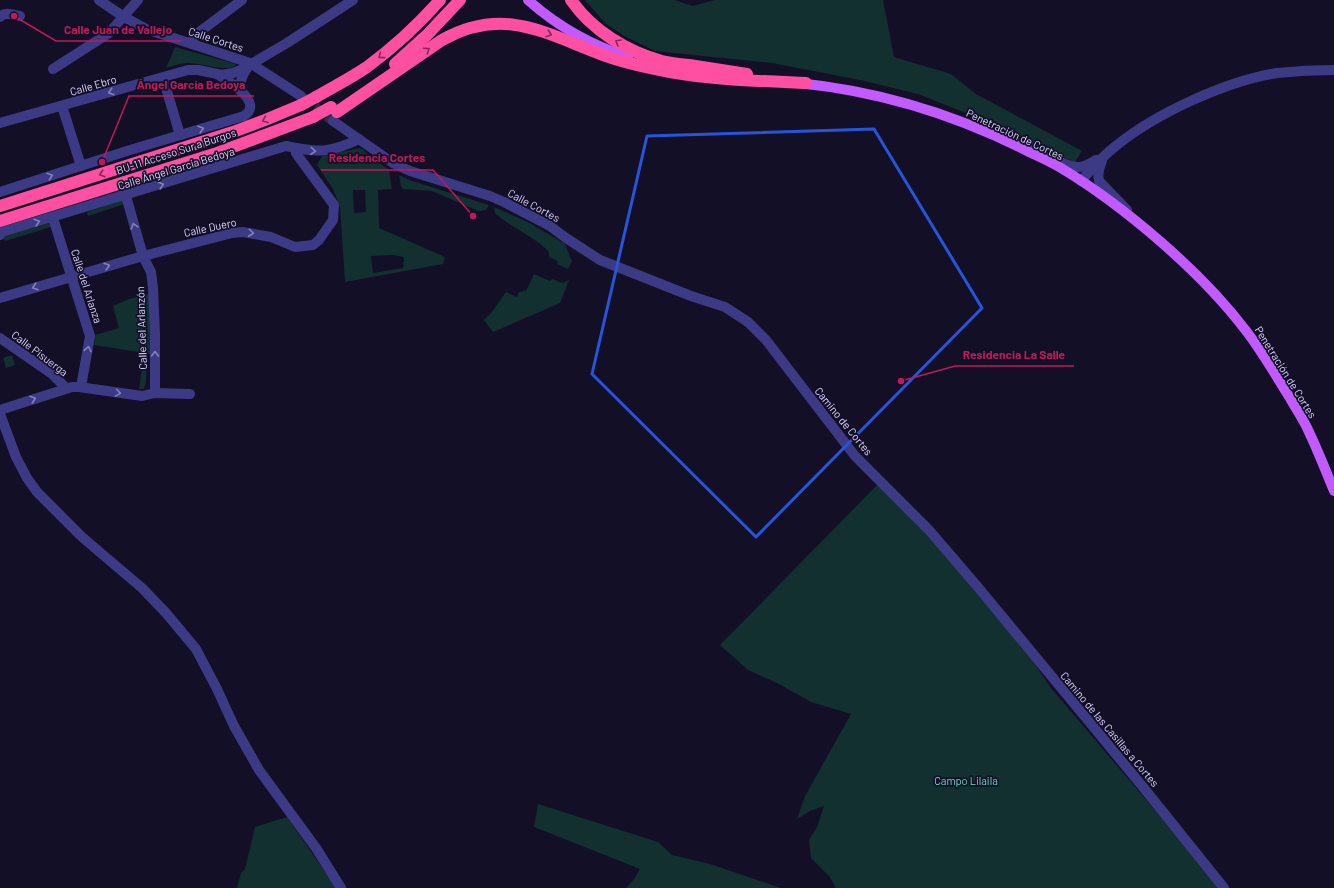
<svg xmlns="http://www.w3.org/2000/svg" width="1334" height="888" font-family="Barlow,sans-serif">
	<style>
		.green { fill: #12302f; fill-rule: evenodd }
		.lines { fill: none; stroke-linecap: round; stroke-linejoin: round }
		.minor-tunnel { stroke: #312d47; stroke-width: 10; stroke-dasharray: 10 5; stroke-linecap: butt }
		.minor { stroke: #3d3a85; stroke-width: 10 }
		.major { stroke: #c25bff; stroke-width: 10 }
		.highway { stroke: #ff4fa3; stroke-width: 12 }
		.highway-bridge { stroke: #ff4fa3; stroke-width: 12 }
		.oneway { stroke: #7d2c5e }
		.oneway2 { stroke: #837fbc }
		.marked { fill: none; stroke: #2655da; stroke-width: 3; stroke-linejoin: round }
		.labels { text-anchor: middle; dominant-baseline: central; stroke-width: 3.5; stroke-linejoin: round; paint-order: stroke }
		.street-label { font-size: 11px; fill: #d9d4ff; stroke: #130f26 }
		.park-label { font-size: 11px; fill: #5fe0c0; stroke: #130f26 }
		.leader { fill: none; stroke: #c2185b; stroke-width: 1.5 }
		.callout-dot { fill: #c2185b; stroke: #130f26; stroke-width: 1.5 }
		.callout-label { font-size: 12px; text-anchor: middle; font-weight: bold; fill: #c2185b; stroke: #130f26; stroke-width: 3.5; stroke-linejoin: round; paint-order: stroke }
	</style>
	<rect width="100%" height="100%" fill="#130f26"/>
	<g class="green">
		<path d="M585,0H674L693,6L715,0H883L894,57L951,74L976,94L1082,151L1075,162L1063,157L1006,129L918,94L860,80L772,63L655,51L626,37L606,24Z"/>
		<path d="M175,47L236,64L235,66C226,72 200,63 188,63C180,63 173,66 166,68Z"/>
		<path d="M360,148L389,170L392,189L378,190L379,228L445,257L443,264L345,282L340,207L333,189L317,165L322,156ZM353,190H365L366,212L354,213ZM393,255L404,257L403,268L373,273L371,256Z"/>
		<path d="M399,175L412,181L489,205L486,210L478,211L432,191L403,189L401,186Z"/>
		<path d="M124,200L125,204L88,216L87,212Z"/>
		<path d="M494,207L528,222L565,244L572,262L568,269L557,264L558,261L549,257V252C534,236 511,228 495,213Z"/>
		<path d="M50,223L51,227L5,241L3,237Z"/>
		<path d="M534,274L550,281L552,279L562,283L569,280L560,303L493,332L484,320L492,312L506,292L517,297L519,292L526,291Z"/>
		<path d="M151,293L152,354H147L146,382L144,389H139L144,353L94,345L95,335L119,328L113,306L129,299Z"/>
		<path d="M12,355L15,365L6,368L3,358Z"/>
		<path d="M883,479L915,509L979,581L1051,688L1221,888H836L829,876L811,858L809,840L817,827L824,806L810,811L797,819L805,796L851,714L811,702L779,684L748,670L720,645Z"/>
		<path d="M538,804L658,842L672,855L710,864L781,888H626L634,879L640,869L534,827Z"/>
		<path d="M287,817L336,888H237L241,873L245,869L255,827Z"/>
	</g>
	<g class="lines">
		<path class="minor-tunnel" d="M303,98L333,121"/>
		<g class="minor">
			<path d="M99,0L124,17L146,29L250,63L301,96"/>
			<path d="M0,17C5,11 14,15 20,16"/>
			<path d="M192,44L194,36L242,0"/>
			<path d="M53,69L109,33L138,0"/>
			<path d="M163,78L180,135"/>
			<path d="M241,91C239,81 243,74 249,65"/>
			<path d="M62,106L81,166"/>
			<path d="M333,121L393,163L410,171L490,196L504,202L550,226L566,238L600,260L691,296L725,307L748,322L766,340L855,456L929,530L977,586L1143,787L1224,888"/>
			<path d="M0,123L188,70H198L222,75L233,73L241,70L287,43L353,0"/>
			<path d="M1015,142C1034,146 1063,168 1079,167C1085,167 1090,164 1096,160"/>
			<path d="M1102,161C1099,168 1097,174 1099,181L1127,210"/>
			<path d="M1081,181C1092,168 1104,155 1117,145C1157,113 1226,81 1277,73C1296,71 1315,70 1334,70"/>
			<path d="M0,192L130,150L244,116C265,102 227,80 217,74"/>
			<path d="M126,196L143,256L151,272L153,288L155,334V393"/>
			<path d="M53,218L90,336L81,387"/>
			<path d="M0,235L2,232L286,146C318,153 330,153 359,139"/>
			<path d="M0,298L143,256L232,233L243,232L271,237L295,247L313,245L319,240L333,220L334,205L298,156L296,153L297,148"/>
			<path d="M0,338L52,374L66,388"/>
			<path d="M0,410L72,387H79L142,396L155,393L190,394"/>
			<path d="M0,414L16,457L27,478L37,492L82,537L142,588L166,613L196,649L217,689L234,726L259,770L316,848L341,888"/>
		</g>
		<g class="major">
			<path d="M528,0C557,26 591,45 628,57"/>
			<path d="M798,83C878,91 957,115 1029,152C1040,157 1051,162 1061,168C1096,189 1130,215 1161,242C1192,269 1222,299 1247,332C1263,353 1276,376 1290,398C1296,409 1304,420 1309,432C1318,451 1326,471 1334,491"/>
		</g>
		<g class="highway">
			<path d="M571,0C592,30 627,52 662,61C671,63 680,64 689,65C709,68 728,71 747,74"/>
			<path d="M395,64L427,35L460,0"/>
			<path d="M316,97C333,87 351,78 367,67C394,47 418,25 440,0"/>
			<path d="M337,112L442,40C504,5 546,34 606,56C626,63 649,68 670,72C715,80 760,81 806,83"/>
			<path d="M0,206L233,132L265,120L301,105"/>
			<path d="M0,221L214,154L313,117"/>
		</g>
		<g class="highway-bridge">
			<path d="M301,105L316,97"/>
			<path d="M313,117L331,107"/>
		</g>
	</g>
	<defs><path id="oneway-chevron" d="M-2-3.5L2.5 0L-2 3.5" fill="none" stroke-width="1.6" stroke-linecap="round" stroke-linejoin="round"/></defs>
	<g class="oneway">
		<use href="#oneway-chevron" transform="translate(549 34) rotate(18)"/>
		<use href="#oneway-chevron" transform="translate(618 42) rotate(-150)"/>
		<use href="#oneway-chevron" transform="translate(427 50) rotate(-34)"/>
		<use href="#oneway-chevron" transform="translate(381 56) rotate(143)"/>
		<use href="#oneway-chevron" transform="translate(265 120) rotate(158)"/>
		<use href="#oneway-chevron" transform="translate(102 174) rotate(162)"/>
	</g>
	<g class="oneway2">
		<use href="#oneway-chevron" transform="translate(111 92) rotate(164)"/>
		<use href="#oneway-chevron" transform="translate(201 129) rotate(-16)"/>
		<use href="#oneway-chevron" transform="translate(313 151) rotate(5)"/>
		<use href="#oneway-chevron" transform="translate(50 176) rotate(-18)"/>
		<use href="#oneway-chevron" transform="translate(161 185) rotate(-17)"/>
		<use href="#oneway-chevron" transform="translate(37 222) rotate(-16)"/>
		<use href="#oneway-chevron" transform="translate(134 226) rotate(-107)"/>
		<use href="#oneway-chevron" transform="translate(251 233) rotate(7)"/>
		<use href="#oneway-chevron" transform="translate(107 266) rotate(-16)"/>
		<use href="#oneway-chevron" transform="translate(35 287) rotate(163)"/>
		<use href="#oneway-chevron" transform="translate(88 349) rotate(-80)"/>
		<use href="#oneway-chevron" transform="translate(155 354) rotate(-89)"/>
		<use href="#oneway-chevron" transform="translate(118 393) rotate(9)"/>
		<use href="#oneway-chevron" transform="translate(33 399) rotate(-18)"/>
	</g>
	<path class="marked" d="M874,129L982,308L756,537L592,374L647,136Z"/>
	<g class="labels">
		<g class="street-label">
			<text transform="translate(216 39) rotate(18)">Calle Cortes</text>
			<text transform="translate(93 85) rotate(-16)">Calle Ebro</text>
			<text transform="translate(1015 134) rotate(25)">Penetración de Cortes</text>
			<text transform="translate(176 151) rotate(-18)">BU-11 Acceso Sur a Burgos</text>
			<text transform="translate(176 168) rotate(-17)">Calle Ángel García Bedoya</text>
			<text transform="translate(534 205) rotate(28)">Calle Cortes</text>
			<text transform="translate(210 227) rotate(-12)">Calle Duero</text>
			<text transform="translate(87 286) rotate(72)">Calle del Arlanza</text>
			<text transform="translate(141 328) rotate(-92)">Calle del Arlanzón</text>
			<text transform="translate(40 353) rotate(37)">Calle Pisuerga</text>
			<text transform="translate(1286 372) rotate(58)">Penetración de Cortes</text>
			<text transform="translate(844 421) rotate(51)">Camino de Cortes</text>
			<text transform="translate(1110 729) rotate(50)">Camino de las Casillas a Cortes</text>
		</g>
		<g class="park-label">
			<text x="966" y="780">Campo Lilaila</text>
		</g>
	</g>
	<path class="leader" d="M14 16L56 41H181M102 162L129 96H254M473 216L433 170H321M901 381L955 366H1074"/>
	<g class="callout-dot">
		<circle cx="14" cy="16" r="4"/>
		<circle cx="102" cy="162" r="4"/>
		<circle cx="473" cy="216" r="4"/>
		<circle cx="901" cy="381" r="4"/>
	</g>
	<g class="callout-label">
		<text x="118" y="34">Calle Juan de Vallejo</text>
		<text x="191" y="89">Ángel García Bedoya</text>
		<text x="377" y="162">Residencia Cortes</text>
		<text x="1014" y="359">Residencia La Salle</text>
	</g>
</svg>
